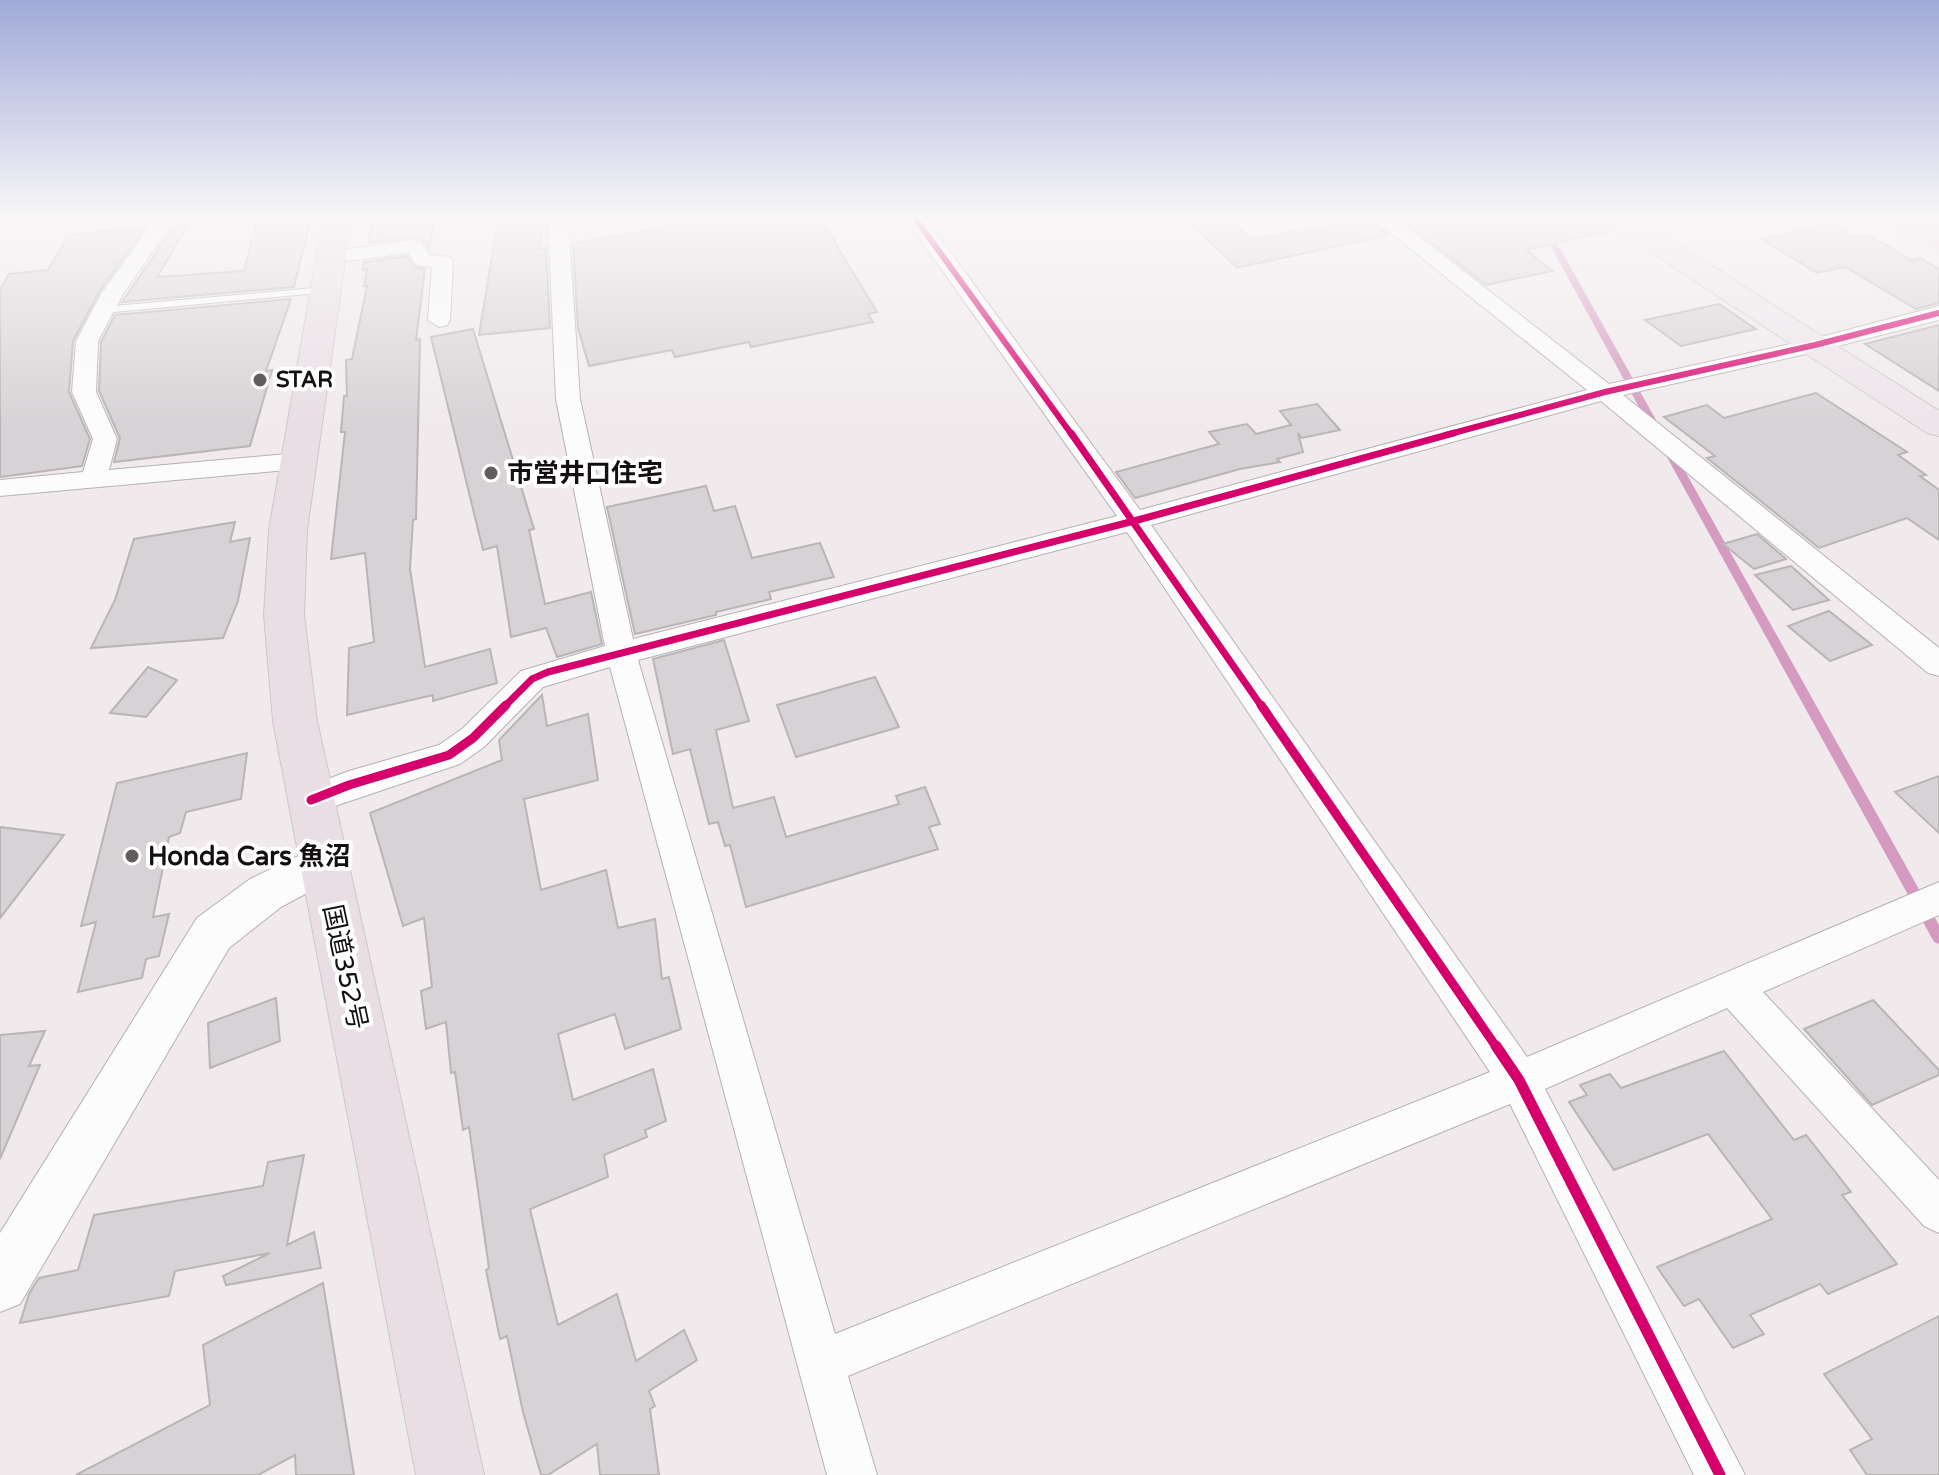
<svg xmlns="http://www.w3.org/2000/svg" width="1939" height="1475" font-family="'Varela Round','Noto Sans JP',sans-serif">
	<style>
		.green { fill: #f4d5e8 }
		.lines { fill: none; stroke-linecap: round; stroke-linejoin: round }
		.stream { fill: #d59ac0; fill-rule: evenodd }
		.building { fill: #d7d2d5; stroke: #b9b5b7; stroke-width: 2 }
		.service-casing { stroke: #b5b0b3; stroke-width: 2 }
		.minor-casing { stroke: #b5b0b3; stroke-width: 2 }
		.tertiary-casing { stroke: #b5b0b3; stroke-width: 2 }
		.primary-casing { stroke: #cac8c9; stroke-width: 2 }
		.trunk-casing { stroke: #cac8c9; stroke-width: 2 }
		.service { fill: #fdfcfc; fill-rule: evenodd }
		.minor { fill: #fdfcfc; fill-rule: evenodd }
		.tertiary { fill: #fdfcfc; fill-rule: evenodd }
		.primary { fill: #ede5ea; fill-rule: evenodd }
		.trunk { fill: #e8dee4; fill-rule: evenodd }
		.cycleway-far3-casing { stroke: #fff; stroke-width: 9 }
		.cycleway-far2-casing { stroke: #fff; stroke-width: 11 }
		.cycleway-far1-casing { stroke: #fff; stroke-width: 14 }
		.cycleway-casing { stroke: #fff; stroke-width: 16 }
		.cycleway-far3 { stroke: #d6006c; stroke-width: 6 }
		.cycleway-far2 { stroke: #d6006c; stroke-width: 7 }
		.cycleway-far1 { stroke: #d6006c; stroke-width: 9 }
		.cycleway { stroke: #d6006c; stroke-width: 11 }
		.poi-dot { fill: #605c5f; stroke: #fff; stroke-width: 3 }
		.labels { text-anchor: middle; dominant-baseline: central; stroke-width: 8; stroke-linejoin: round; paint-order: stroke }
		.far-poi-label { font-size: 22px; font-weight: bold; fill: #130f12; stroke: #fff; text-anchor: start }
		.poi-label { font-size: 26px; font-weight: bold; fill: #130f12; stroke: #fff; text-anchor: start }
		.street-label { font-size: 26px; fill: #130f12; stroke: #fff }
	</style>
	<rect width="100%" height="100%" fill="#f0eaed"/>
	<path class="green" d="M1875,218H1939V254Z"/>
	<g class="lines">
		<g class="stream">
			<path d="M1544,230L1551,232L1661,429L1659,431H1653L1651,429L1543,232Z"/>
			<path d="M1667,445L1672,448L1939,925V944L1934,942L1662,448Z"/>
		</g>
	</g>
	<g class="building">
		<path d="M258,218H311L294,287L122,302L176,224L190,222L157,277L244,271Z"/>
		<path d="M374,218H435L429,249L423,240L415,237L368,243Z"/>
		<path d="M725,218H820L877,312L868,314L873,322L751,347L749,342L675,357L672,350L589,366L578,328L573,243Z"/>
		<path d="M1186,218H1227L1247,237L1255,240L1332,227L1345,218H1369L1388,235L1237,268Z"/>
		<path d="M1400,218H1602L1609,231L1526,250L1552,271L1486,285Z"/>
		<path d="M544,223L539,249L546,248L550,328L479,335L497,226Z"/>
		<path d="M1832,224L1853,237L1867,234L1911,260L1920,258L1939,269V303L1916,309L1845,267L1817,273L1761,239Z"/>
		<path d="M146,227L99,292L73,341L69,392L90,439L82,466L0,477V290L9,274L48,270L68,235Z"/>
		<path d="M407,256L414,267L425,269L416,340L420,339L416,519L413,520L410,569L425,667L490,649L497,683L433,701V695L347,715L349,648L374,642L365,553L331,559L345,432H341L344,396H347L346,360L352,359L367,286H364L367,269L362,270L364,262Z"/>
		<path d="M291,299L266,371L272,370L250,446L114,462L120,438L99,391L101,342L115,315Z"/>
		<path d="M1719,304L1756,329L1681,346L1645,320Z"/>
		<path d="M1939,325V391L1865,344Z"/>
		<path d="M473,329L534,529L529,530L545,604L591,592L602,644L557,657L546,628L511,637L497,546L483,550L431,337Z"/>
		<path d="M1816,393L1907,452L1898,455L1926,475L1920,476L1939,490V540L1907,518L1819,548L1707,458L1715,456L1664,417L1707,405L1724,418Z"/>
		<path d="M1317,404L1340,430L1302,438L1298,433L1303,452L1277,459L1280,462L1240,469L1135,498L1116,472L1219,444L1209,432L1247,424L1256,434L1291,425L1280,411Z"/>
		<path d="M706,486L714,511L735,506L752,558L820,543L834,577L769,592L771,599L716,612V615L635,634L607,507Z"/>
		<path d="M235,522L230,542L250,538L238,601L223,638L91,648L115,600L134,539Z"/>
		<path d="M1757,534L1786,559L1754,569L1723,544Z"/>
		<path d="M1791,566L1829,600L1793,610L1755,575Z"/>
		<path d="M1829,611L1872,645L1830,661L1788,626Z"/>
		<path d="M724,640L749,721L716,730L733,808L774,797L786,837L899,804L896,796L925,787L940,824L929,827L938,849L746,907L730,845L725,846L718,822L709,824L690,749L673,754L653,659Z"/>
		<path d="M148,667L177,680L146,717L110,713Z"/>
		<path d="M875,677L899,727L796,757L777,705Z"/>
		<path d="M542,695L547,726L588,714L598,780L524,799L541,890L606,870L618,928L655,919L662,979L669,977L681,1029L625,1049L615,1014L558,1034L573,1100L653,1069L666,1121L645,1130L647,1137L604,1155L608,1177L530,1209L558,1325L617,1294L636,1361L684,1330L697,1360L649,1391L655,1406L650,1409L659,1475H600L597,1444L548,1475H541L523,1412L507,1336L500,1339L486,1270L489,1268L469,1127L463,1130L455,1072L451,1073L446,1022L426,1029L421,991L432,987L424,918L403,926L370,813L502,760L499,740Z"/>
		<path d="M247,753L241,799L186,812L180,833L169,837L153,917L169,914L159,956L146,959L142,978L78,992L96,922L81,926L117,783Z"/>
		<path d="M1939,776V833L1895,792Z"/>
		<path d="M0,827L64,835L0,918Z"/>
		<path d="M276,998L280,1041L210,1068L208,1023Z"/>
		<path d="M1873,1000L1939,1070V1075L1872,1105L1804,1029Z"/>
		<path d="M45,1031L29,1066L40,1065L0,1159V1035Z"/>
		<path d="M1724,1051L1794,1140L1806,1135L1851,1192L1842,1195L1897,1264L1828,1294L1820,1284L1750,1315L1764,1334L1733,1348L1699,1299L1684,1306L1657,1267L1772,1219L1708,1134L1614,1170L1569,1102L1587,1095L1580,1085L1610,1074L1621,1088Z"/>
		<path d="M304,1155L287,1245L314,1232L321,1268L226,1285L223,1276L270,1253L175,1271L169,1296L20,1323L29,1294L39,1278L78,1270L94,1215L263,1186L268,1162Z"/>
		<path d="M323,1283L354,1475H296L295,1455L258,1475H76L210,1405L203,1345Z"/>
		<path d="M1939,1316V1475H1867L1850,1450L1872,1439L1824,1374Z"/>
	</g>
	<g class="lines">
		<defs>
			<path id="service" d="M325,287L329,288V292L103,313L98,310L103,307Z"/>
			<g id="minor">
				<path d="M156,218H176L123,294L98,341L96,392L117,439L109,470L298,453L307,455L311,461L307,467L298,469L0,496V480L83,472L93,439L72,392L76,341L101,294Z"/>
				<path d="M548,218H568L580,399L633,639L1117,516L905,218H925L1140,510L1587,390L1372,218H1395L1609,384L1813,339L1939,306V320L1815,352L1623,395L1939,648V676L1928,673L1601,401L1151,525L1527,1057L1939,882V915L1763,992L1939,1180V1233L1924,1226L1727,1008L1545,1089L1745,1475H1694L1510,1104L848,1376L877,1475H827L610,667L543,687L484,747L460,764L311,814L299,810L294,800L299,790L349,771L439,745L462,729L521,671L605,646L556,399ZM1127,532L1490,1072L835,1334L638,660Z"/>
				<path d="M1230,218H1253L1260,224L1295,218H1342L1332,224L1256,237L1249,235Z"/>
				<path d="M414,240L421,242L430,255L450,257L453,261L450,320L447,325L439,327L428,320L432,267L416,265L408,253L349,261L339,255L349,249Z"/>
			</g>
			<path id="tertiary" d="M324,844L339,850L346,863L339,876L281,907L229,948L20,1304L0,1312V1233L197,918L250,879Z"/>
			<path id="primary" d="M1605,218H1637L1939,411V436L1927,433L1608,224Z"/>
			<path id="trunk" d="M323,218H351L307,530L304,615L317,721L484,1475H416L273,721L264,615L269,530Z"/>
		</defs>
		<use href="#service" class="service-casing"/>
		<use href="#minor" class="minor-casing"/>
		<use href="#tertiary" class="tertiary-casing"/>
		<use href="#primary" class="primary-casing"/>
		<use href="#trunk" class="trunk-casing"/>
		<use href="#service" class="service"/>
		<use href="#minor" class="minor"/>
		<use href="#tertiary" class="tertiary"/>
		<use href="#primary" class="primary"/>
		<use href="#trunk" class="trunk"/>
		<defs>
			<g id="cycleway-far3">
				<path d="M915,218L1072,435"/>
				<path d="M1446,435L1605,392L1815,345L1939,313"/>
			</g>
			<g id="cycleway-far2">
				<path d="M1071,433L1262,707"/>
				<path d="M504,707L532,679L548,672L1134,521L1454,433"/>
			</g>
			<g id="cycleway-far1">
				<path d="M1261,705L1497,1048"/>
				<path d="M311,800L349,785L449,755L473,738L506,705"/>
			</g>
			<path id="cycleway" d="M1496,1046L1519,1080L1720,1475"/>
		</defs>
		<use href="#cycleway-far3" class="cycleway-far3-casing"/>
		<use href="#cycleway-far2" class="cycleway-far2-casing"/>
		<use href="#cycleway-far1" class="cycleway-far1-casing"/>
		<use href="#cycleway" class="cycleway-casing"/>
		<use href="#cycleway-far3" class="cycleway-far3"/>
		<use href="#cycleway-far2" class="cycleway-far2"/>
		<use href="#cycleway-far1" class="cycleway-far1"/>
		<use href="#cycleway" class="cycleway"/>
	</g>
	<linearGradient id="sky" x2="0" y2="1"><stop stop-color="#a0aad8"/><stop offset="0.51" stop-color="#f8f6f7"/><stop offset="1" stop-color="#f8f6f7" stop-opacity="0"/></linearGradient>
	<rect width="1939" height="425" fill="url(#sky)"/>
	<g class="poi-dot">
		<circle cx="260" cy="380" r="8"/>
		<circle cx="491" cy="473" r="8"/>
		<circle cx="132" cy="856" r="8"/>
	</g>
	<g class="labels">
		<g class="far-poi-label">
			<text x="276" y="380">STAR</text>
		</g>
		<g class="poi-label">
			<text x="507" y="473">市営井口住宅</text>
			<text x="148" y="856">Honda Cars 魚沼</text>
		</g>
		<g class="street-label">
			<text transform="translate(345 967) rotate(78)">国道352号</text>
		</g>
	</g>
</svg>
